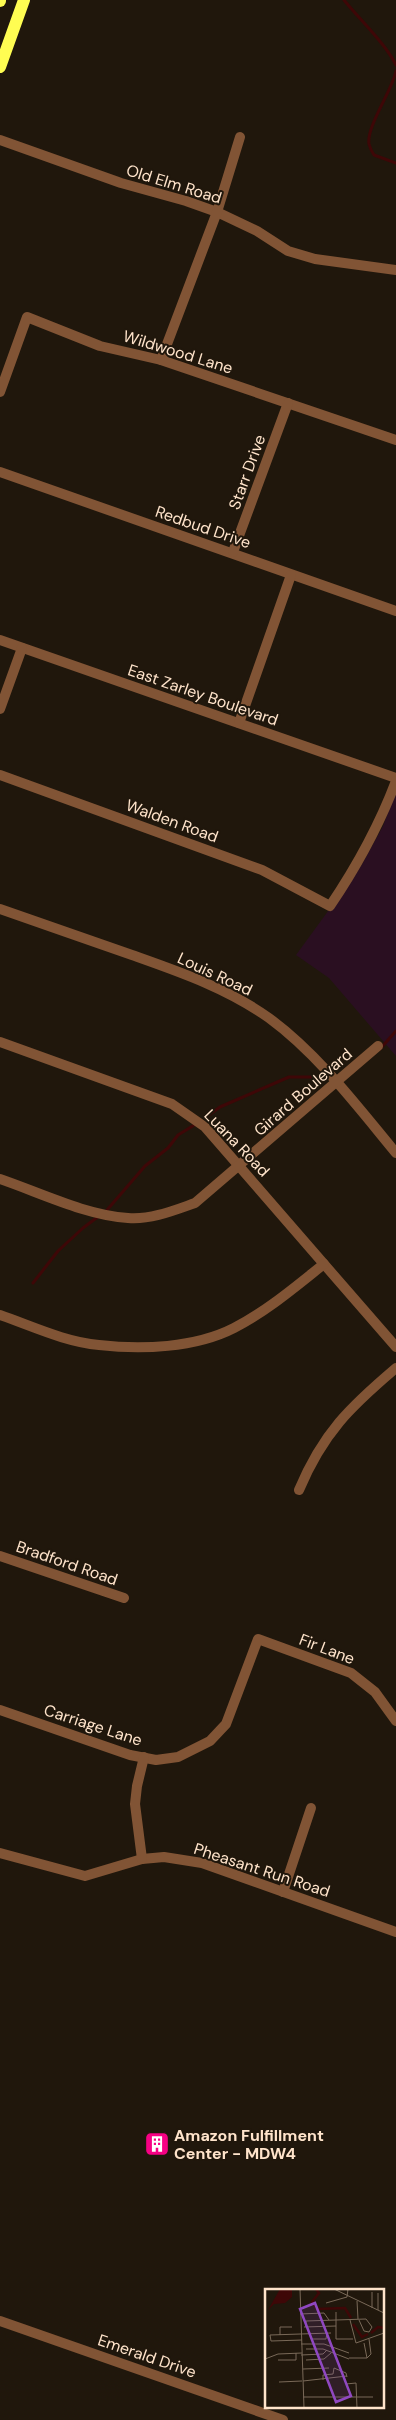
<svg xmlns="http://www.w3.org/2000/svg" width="396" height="2420" font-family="'DM Sans',sans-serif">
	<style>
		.green { fill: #2a0f21 }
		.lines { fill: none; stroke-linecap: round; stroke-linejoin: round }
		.stream { stroke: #3e0707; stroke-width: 3 }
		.street { stroke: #815435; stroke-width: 10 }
		.primary { stroke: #fffd52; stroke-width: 12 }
		.labels { text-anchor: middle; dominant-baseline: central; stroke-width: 4; stroke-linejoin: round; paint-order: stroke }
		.street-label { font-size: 16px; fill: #ffe4cb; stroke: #20170c }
		.poi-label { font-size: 16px; font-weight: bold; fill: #ffe4cb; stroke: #20170c; text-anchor: start }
		.inset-river { fill: none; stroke: #3e0707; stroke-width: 2.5 }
		.inset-road { fill: none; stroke: #796958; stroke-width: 1 }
		.view { fill: #8f48c1; fill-opacity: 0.15; stroke: #8f48c1; stroke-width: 2.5 }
		.inset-edge { fill: none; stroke: #ffe4cb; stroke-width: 2.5 }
	</style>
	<rect width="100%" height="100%" fill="#20170c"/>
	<path class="green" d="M396,789V1056L329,978L296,955L361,866L383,826Z"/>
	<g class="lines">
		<g class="stream">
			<path d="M344,0C360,20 385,43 396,65"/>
			<path d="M396,71C392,91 366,127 369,144C370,148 372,152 374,155L396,163"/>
			<path d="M380,1049L396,1031"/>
			<path d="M206,1117L220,1107L289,1077H321"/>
			<path d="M107,1210L145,1166L168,1148L178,1135L196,1124"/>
			<path d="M33,1283L58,1251L83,1228L99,1216"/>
		</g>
		<g class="street">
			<path d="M0,140L121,183L186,201L217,212L257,231L288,251L315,259L396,270"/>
			<path d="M161,360L217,212L240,137"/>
			<path d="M0,392L27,317L100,346L161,360L396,440"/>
			<path d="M0,472L396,611"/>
			<path d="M233,552L288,403"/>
			<path d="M0,640L396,778"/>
			<path d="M0,709L22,648"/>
			<path d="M239,723L291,575"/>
			<path d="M0,775L262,870L330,906C357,866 379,826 396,781"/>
			<path d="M0,909C44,924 88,940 132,955C180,972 227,988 269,1018C318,1054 357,1106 396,1153"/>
			<path d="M0,1042L172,1104L205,1127L396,1347"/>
			<path d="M0,1179C41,1193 85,1215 128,1218C151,1220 175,1210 195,1203L378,1046"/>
			<path d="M0,1315C32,1326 65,1342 99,1345C141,1350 195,1348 234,1328C267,1311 295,1287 324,1264"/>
			<path d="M299,1490C323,1433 350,1407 396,1368"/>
			<path d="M0,1556L124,1598"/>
			<path d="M0,1710L130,1755L156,1760L178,1757L210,1741L226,1724L258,1639L351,1673L375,1692L396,1721"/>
			<path d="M0,1853L85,1876L142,1859L164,1857L202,1863L396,1932"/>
			<path d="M142,1859L135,1804L137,1786L144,1757"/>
			<path d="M283,1892L311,1808"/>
			<path d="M0,2321L283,2420"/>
		</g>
		<g class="primary">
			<path d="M0,1V0"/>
			<path d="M0,67L24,0"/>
		</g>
	</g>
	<defs>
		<symbol id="building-square" viewBox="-11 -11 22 22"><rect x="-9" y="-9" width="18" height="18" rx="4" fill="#f60084" stroke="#20170c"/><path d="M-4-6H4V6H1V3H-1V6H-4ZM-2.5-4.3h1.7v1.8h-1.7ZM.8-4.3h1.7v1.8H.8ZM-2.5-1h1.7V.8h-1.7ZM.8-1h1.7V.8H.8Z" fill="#fff"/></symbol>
	</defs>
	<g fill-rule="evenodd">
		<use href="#building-square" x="143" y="2130" width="28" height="28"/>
	</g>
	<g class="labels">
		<g class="street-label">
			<text transform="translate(174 184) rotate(17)">Old Elm Road</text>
			<text transform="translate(178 352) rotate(17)">Wildwood Lane</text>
			<text transform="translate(247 472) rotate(-70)">Starr Drive</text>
			<text transform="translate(203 527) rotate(19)">Redbud Drive</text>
			<text transform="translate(203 695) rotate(19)">East Zarley Boulevard</text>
			<text transform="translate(172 821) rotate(20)">Walden Road</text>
			<text transform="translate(215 974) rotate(25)">Louis Road</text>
			<text transform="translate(303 1092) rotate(-41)">Girard Boulevard</text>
			<text transform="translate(237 1143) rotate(46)">Luana Road</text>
			<text transform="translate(67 1563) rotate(19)">Bradford Road</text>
			<text transform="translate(327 1649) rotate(21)">Fir Lane</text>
			<text transform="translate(93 1725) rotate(18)">Carriage Lane</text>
			<text transform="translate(262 1870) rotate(18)">Pheasant Run Road</text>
			<text transform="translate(147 2356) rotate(19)">Emerald Drive</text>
		</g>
		<g class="poi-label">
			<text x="174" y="2135">Amazon Fulfillment<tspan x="174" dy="18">Center - MDW4</tspan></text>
		</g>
	</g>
	<g transform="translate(265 2289)">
		<rect width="119" height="119" fill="#20170c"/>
		<path d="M15,0H27V8L20,14L9,15L3,21Z" fill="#3e0707"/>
		<path class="inset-river" d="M51,0L54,4L47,13L52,20L80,19L86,29M88,35L97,48L103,45M106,44L113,38L119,39"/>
		<path class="inset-road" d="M35,0L39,119M69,0L119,24M107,3V19M113,4V21M92,12L93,30M61,14L82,8L83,0M71,23V50H88M35,25L59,24L64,31M85,31L91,54L119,44M39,38L71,37M41,38V32L101,30L107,38L104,43L99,42L94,31M15,46V38H27M46,50H61L62,44M37,51L6,52L5,46L66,44M99,54L102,69M36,55H59L84,64M41,60H58L84,70M36,66L58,65L62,61M84,69H102M102,69L106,65L104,50M0,70L13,65L37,64M13,71H31V64M41,71L59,70L66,64M38,80L64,79M58,91V86L68,85L69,79L81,84L82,88M38,92L82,87M14,93L37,92M81,95L91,94L92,119M38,108H108"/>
		<path class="view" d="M50,14L86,107L71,113L35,20Z"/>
		<rect width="119" height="119" class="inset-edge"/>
	</g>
</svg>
